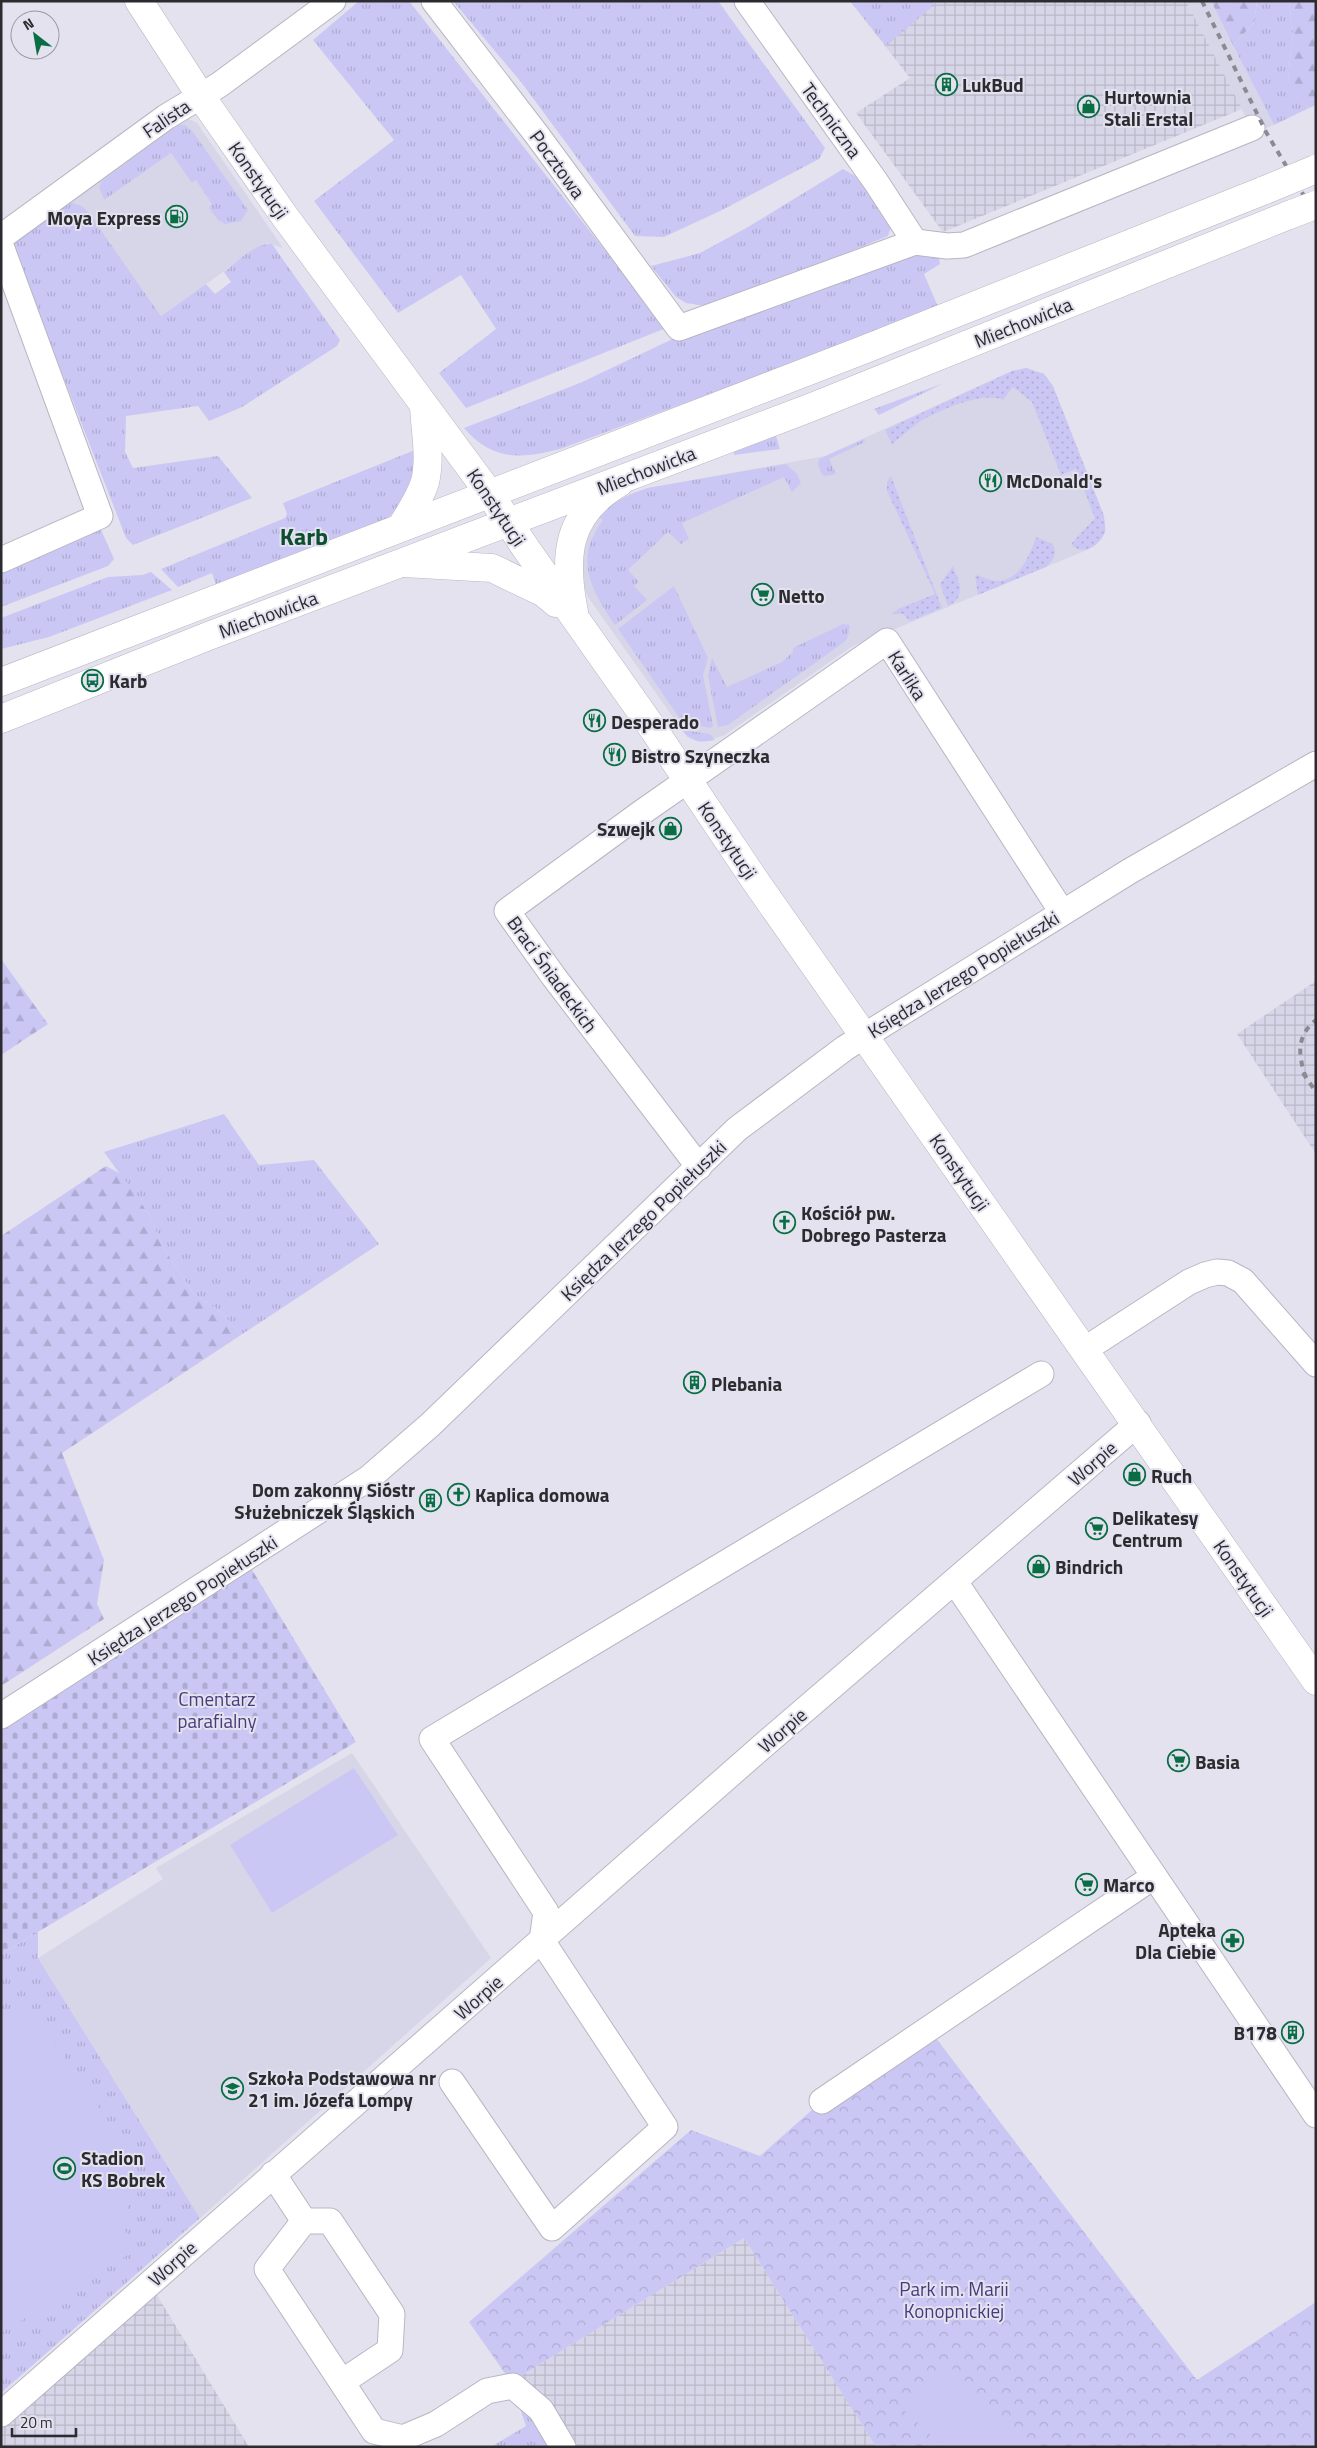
<svg xmlns="http://www.w3.org/2000/svg" width="1317" height="2448" font-family="'Titillium Web',sans-serif">
	<style>
		.built { fill: #d7d5e8 }
		.industrial { fill: url(#industrial-grid) }
		.grass { fill: url(#grass-tufts) }
		.forest { fill: url(#forest-firs) }
		.cemetery { fill: url(#cemetery-stones) }
		.park { fill: url(#park-crowns) }
		.garden { fill: url(#garden-dots) }
		.pitch { fill: #cbc7f4 }
		.lines { fill: none; stroke-linecap: round; stroke-linejoin: round }
		.minor-casing { stroke: #b7b6c2; stroke-width: 27 }
		.tertiary-casing { stroke: #b7b6c2; stroke-width: 29 }
		.secondary-casing { stroke: #b7b6c2; stroke-width: 29 }
		.minor { stroke: #fff; stroke-width: 25 }
		.tertiary { stroke: #fff; stroke-width: 28 }
		.secondary { stroke: #fff; stroke-width: 28 }
		.rail { stroke: #8b8a93; stroke-width: 4; stroke-dasharray: 6 6; stroke-linecap: butt }
		.secondary-bridge-casing { stroke: #b7b6c2; stroke-width: 29; stroke-linecap: butt }
		.secondary-bridge { stroke: #fff; stroke-width: 28 }
		.labels { text-anchor: middle; dominant-baseline: central; stroke-width: 4; stroke-linejoin: round; paint-order: stroke }
		.poi-label { font-size: 19px; font-weight: bold; fill: #2c2b30; stroke: #e3e2ee; text-anchor: start }
		.street-label { font-size: 19px; fill: #2c2b30; stroke: #e3e2ee }
		.park-label { font-size: 19px; fill: #473a7d; stroke: #e3e2ee }
		.district-label { font-size: 24px; font-weight: bold; fill: #0d4d30; stroke: #e3e2ee }
	</style>
	<defs>
		<pattern id="industrial-grid" width="8" height="8" patternUnits="userSpaceOnUse" patternTransform="scale(1.25)"><rect width="8" height="8" fill="#d7d5e8"/><path d="M0 4h8M4 0v8" fill="none" stroke="#b9b7c7"/></pattern>
		<pattern id="grass-tufts" width="24" height="20" patternUnits="userSpaceOnUse" patternTransform="scale(1.25)"><rect width="24" height="20" fill="#cbc7f4"/><path d="M3 7l-1-3M5 7V3M7 7l1-3M15 17l-1-3M17 17v-4M19 17l1-3" fill="none" stroke="#aeabd2"/></pattern>
		<pattern id="forest-firs" width="22" height="20" patternUnits="userSpaceOnUse" patternTransform="scale(1.25)"><rect width="22" height="20" fill="#cbc7f4"/><path d="M5 1l3.5 6h-7zM16 11l3.5 6h-7z" fill="#aeabd2"/></pattern>
		<pattern id="cemetery-stones" width="16" height="16" patternUnits="userSpaceOnUse" patternTransform="scale(1.25)"><rect width="16" height="16" fill="#cbc7f4"/><path d="M2 7V4a2 2 0 0 1 4 0v3zM10 15v-3a2 2 0 0 1 4 0v3z" fill="#aeabd2"/></pattern>
		<pattern id="park-crowns" width="20" height="18" patternUnits="userSpaceOnUse" patternTransform="scale(1.25)"><rect width="20" height="18" fill="#cbc7f4"/><path d="M2 6a3 3 0 1 1 6 0M12 15a3 3 0 1 1 6 0" fill="none" stroke="#aeabd2"/></pattern>
		<pattern id="garden-dots" width="8" height="8" patternUnits="userSpaceOnUse" patternTransform="scale(1.25)"><rect width="8" height="8" fill="#cbc7f4"/><path d="M2 2h.1M6 6h.1" fill="none" stroke="#aeabd2" stroke-width="1.8" stroke-linecap="round"/></pattern>
	</defs>
	<rect width="100%" height="100%" fill="#e3e2ee"/>
	<g class="built">
		<path d="M1186,1H1211L1274,125L1254,133Z"/>
		<path d="M187,118L197,123L283,248L268,243L261,245L161,316L89,213L69,202L167,125Z"/>
		<path d="M1026,368L1044,374L1053,386L1104,516L1105,532L1101,540L1087,550L851,647L723,736L699,742L687,737L588,597L583,584L580,558L593,521L630,494L648,488L825,456L1012,371Z"/>
		<path d="M352,1753L491,1958L200,2218L38,1958L163,1879L156,1868Z"/>
	</g>
	<g class="industrial">
		<path d="M850,1H1186L1242,109L943,232L856,113L910,78Z"/>
		<path d="M1316,981V1154L1237,1034Z"/>
		<path d="M744,2238L876,2447H550L511,2382Z"/>
		<path d="M157,2295L249,2447H1V2429Z"/>
	</g>
	<g class="grass">
		<path d="M359,1H409L666,328L466,408L439,373L496,329L461,275L398,313L314,201L394,140L313,40Z"/>
		<path d="M453,1H718L825,148L819,159L720,211L664,237L635,236L521,82Z"/>
		<path d="M850,1H939L886,46Z"/>
		<path d="M1257,1H1289L1293,32L1288,78L1293,93L1309,108L1274,125L1233,45L1254,23Z"/>
		<path d="M178,125H185L193,132L248,210L241,221L225,224L218,220L209,208L212,204L196,180L192,183L171,153L104,200L99,187L102,181Z"/>
		<path d="M843,169L855,176L892,224L888,236L713,307L686,303L676,297L651,266L700,253L748,227Z"/>
		<path d="M69,202L82,206L89,213L161,316L206,284L215,294L231,282L224,272C236,263 256,242 272,244L340,340L337,346L242,407L209,421L198,406L126,416L125,452L133,468L218,456L252,498L133,545L126,538L11,242Z"/>
		<path d="M895,252L938,253L940,264L924,274L939,309L560,449C521,459 492,461 464,428L580,383L679,336Z"/>
		<path d="M944,383L879,415L874,409Z"/>
		<path d="M776,436L780,449L734,455V451Z"/>
		<path d="M864,439L865,442L829,459L836,474L826,476L822,475L818,464L819,459Z"/>
		<path d="M415,450C413,481 410,497 386,520L217,588L212,573L178,587L161,569L285,518L287,514L283,503Z"/>
		<path d="M786,464L797,474L801,483L792,492L784,477L682,523L689,539L681,544L668,532L628,570L639,582L634,586L647,600L615,625C591,589 573,560 603,520L597,516C613,503 628,494 648,488Z"/>
		<path d="M98,523L114,559L108,566L1,607V565Z"/>
		<path d="M151,572L172,590L49,637L1,649V618L108,577L142,575Z"/>
		<path d="M674,586L708,658L703,675L713,726L711,728L683,723L618,629Z"/>
		<path d="M843,624L850,625L847,639L843,643L728,725L718,727L708,676L712,658L727,687L782,662L793,652V648Z"/>
		<path d="M682,730L710,734L715,740C700,743 692,742 682,730Z"/>
		<path d="M224,1114L259,1165L314,1160L379,1244L241,1335L221,1312L194,1294L164,1249L148,1213L104,1152Z"/>
		<path d="M38,1932V1958L200,2218L1,2393V1954Z"/>
		<path d="M511,2382L550,2447H491L526,2426Z"/>
	</g>
	<g class="forest">
		<path d="M1211,1H1257L1254,23L1233,45Z"/>
		<path d="M1289,1H1316V105L1309,108L1292,93L1288,78L1293,32Z"/>
		<path d="M1,959L48,1024L1,1055Z"/>
		<path d="M106,1166L121,1174L148,1213L164,1249L194,1294L221,1312L241,1335L62,1453L104,1560L97,1604L104,1619L1,1686V1236Z"/>
	</g>
	<path class="cemetery" d="M251,1568L356,1742L1,1954V1728Z"/>
	<path class="park" d="M929,2029L1197,2380L1316,2302V2447H876L744,2238L511,2382L469,2322L691,2130L760,2156L822,2101Z"/>
	<g class="garden">
		<path d="M1026,368L1044,374L1053,386L1104,516C1104,521 1106,527 1105,532C1100,546 1082,557 1071,544L1095,518L1076,469L1061,475L1032,402L1013,387L1003,400C983,391 944,409 926,418C913,425 903,436 892,444L885,430L1012,371Z"/>
		<path d="M891,476L942,608L910,621L903,614H892L898,609L935,594L887,491V482Z"/>
		<path d="M1036,537L1053,544C1057,554 1054,560 1046,567L978,595L975,575C982,576 990,581 998,581C1020,580 1030,555 1036,537Z"/>
		<path d="M953,566C959,582 967,597 948,606L940,584Z"/>
	</g>
	<g class="pitch">
		<path d="M354,1768L398,1835L272,1913L230,1845Z"/>
		<path d="M9,2010L39,2019L124,2145L134,2191L120,2223L137,2249L1,2333V2011Z"/>
		<path d="M946,2363L1030,2442L1025,2447H943L903,2409Z"/>
	</g>
	<g class="lines">
		<defs>
			<g id="minor">
				<path d="M434,1L537,135L679,328L915,242L947,246L964,245L1252,128"/>
				<path d="M747,1L876,182L915,242"/>
				<path d="M1,237L166,117L219,85L333,1"/>
				<path d="M1,246L100,516L1,560"/>
				<path d="M699,1167L554,977L507,911L641,813L887,641L1062,912"/>
				<path d="M1084,1350L1189,1282L1205,1275L1217,1272L1228,1273L1243,1281L1316,1364"/>
				<path d="M955,1582L1316,2115"/>
				<path d="M1,1716L369,1478L430,1425L737,1129L845,1048L1130,871L1316,764"/>
				<path d="M452,2082L552,2228L665,2127L542,1941L546,1912L432,1739L1041,1374"/>
				<path d="M822,2101L1153,1877"/>
				<path d="M273,2174L304,2221L267,2269L374,2431L403,2438L436,2424L487,2391L513,2386L541,2410L563,2447"/>
				<path d="M304,2221H330L392,2314L390,2350L342,2382"/>
				<path d="M1,2414L765,1744L1138,1423"/>
			</g>
			<g id="tertiary">
				<path d="M139,1L200,95L283,214L489,493L527,550L656,733L754,879L1316,1681"/>
				<path d="M401,527C410,513 420,498 425,482C431,458 425,430 424,406"/>
				<path d="M404,563L492,568L544,593L556,603"/>
				<path d="M574,612C563,557 566,514 619,483"/>
			</g>
			<g id="secondary">
				<path d="M1,682L863,350L1265,190"/>
				<path d="M1,719L211,635L812,407L1289,215"/>
			</g>
		</defs>
		<use href="#minor" class="minor-casing"/>
		<use href="#tertiary" class="tertiary-casing"/>
		<use href="#secondary" class="secondary-casing"/>
		<use href="#minor" class="minor"/>
		<use href="#tertiary" class="tertiary"/>
		<use href="#secondary" class="secondary"/>
		<g class="rail">
			<path d="M1202,1L1266,132L1316,216"/>
			<path d="M1303,1073L1316,1092"/>
			<path d="M1306,1078C1298,1055 1296,1036 1316,1020"/>
		</g>
		<defs>
			<g id="secondary-bridge">
				<path d="M1265,190L1316,169"/>
				<path d="M1289,215L1316,205"/>
			</g>
		</defs>
		<use href="#secondary-bridge" class="secondary-bridge-casing"/>
		<use href="#secondary-bridge" class="secondary-bridge"/>
	</g>
	<defs>
		<symbol id="building-ring" viewBox="-11 -11 22 22"><circle r="9.5" fill="#e3e2ee" stroke="#0a6e45" stroke-width="1.5"/><path d="M-4-6H4V6H1V3H-1V6H-4ZM-2.5-4.3h1.7v1.8h-1.7ZM.8-4.3h1.7v1.8H.8ZM-2.5-1h1.7V.8h-1.7ZM.8-1h1.7V.8H.8Z" fill="#0a6e45"/></symbol>
		<symbol id="shop-ring" viewBox="-11 -11 22 22"><circle r="9.5" fill="#e3e2ee" stroke="#0a6e45" stroke-width="1.5"/><path d="M-5-2.5h2.3a2.7 3.5 0 0 1 5.4 0H5L5.5 6h-11ZM-1.5-2.5h3a1.5 2.3 0 0 0-3 0Z" fill="#0a6e45"/></symbol>
		<symbol id="fuel-ring" viewBox="-11 -11 22 22"><circle r="9.5" fill="#e3e2ee" stroke="#0a6e45" stroke-width="1.5"/><path d="M-5.5-6h7V0h2V4h1.3V-2.5L3-4.5l.8-.8L6-3V5H2.5V1h-1V6h-7ZM-4.2-4.7v3.2H.2V-4.7Z" fill="#0a6e45"/></symbol>
		<symbol id="restaurant-ring" viewBox="-11 -11 22 22"><circle r="9.5" fill="#e3e2ee" stroke="#0a6e45" stroke-width="1.5"/><path d="M-5-6h1v4h1v-4h1v4h1v-4h1v5L-1.5 .5V6h-2V.5L-5-1ZM5-6V6H3V1.5H1.5Q1.5-4 5-6Z" fill="#0a6e45"/></symbol>
		<symbol id="supermarket-ring" viewBox="-11 -11 22 22"><circle r="9.5" fill="#e3e2ee" stroke="#0a6e45" stroke-width="1.5"/><path d="M-6-5.5h2.5l.6 2H6L4.5 2H-2.5L-4.4-4H-6ZM-1.5 3.2a1.3 1.3 0 1 0 .1 0ZM3 3.2a1.3 1.3 0 1 0 .1 0Z" fill="#0a6e45"/></symbol>
		<symbol id="bus-ring" viewBox="-11 -11 22 22"><circle r="9.5" fill="#e3e2ee" stroke="#0a6e45" stroke-width="1.5"/><path d="M-5-6H5V4H4V6H2V4H-2V6H-4V4H-5ZM-3.5-4V0h7V-4ZM-3.5 1.2v1.5H-2V1.2ZM2 1.2v1.5H3.5V1.2Z" fill="#0a6e45"/></symbol>
		<symbol id="church-ring" viewBox="-11 -11 22 22"><circle r="9.5" fill="#e3e2ee" stroke="#0a6e45" stroke-width="1.5"/><path d="M-1.2-6h2.4v3.5h3.3v2.4h-3.3V6h-2.4V-.1h-3.3v-2.4h3.3Z" fill="#0a6e45"/></symbol>
		<symbol id="pharmacy-ring" viewBox="-11 -11 22 22"><circle r="9.5" fill="#e3e2ee" stroke="#0a6e45" stroke-width="1.5"/><path d="M-2-6h4v4h4v4h-4v4h-4v-4h-4v-4h4Z" fill="#0a6e45"/></symbol>
		<symbol id="school-ring" viewBox="-11 -11 22 22"><circle r="9.5" fill="#e3e2ee" stroke="#0a6e45" stroke-width="1.5"/><path d="M0-5L7-2L0 1L-7-2ZM-4 1L0 2.5L4 1V4Q0 6-4 4Z" fill="#0a6e45"/></symbol>
		<symbol id="stadium-ring" viewBox="-11 -11 22 22"><circle r="9.5" fill="#e3e2ee" stroke="#0a6e45" stroke-width="1.5"/><path d="M0-5a6.5 5 0 1 0 0 10a6.5 5 0 1 0 0-10ZM-3.5-1.8h7v3.6h-7Z" fill="#0a6e45"/></symbol>
	</defs>
	<g fill-rule="evenodd">
		<use href="#building-ring" x="934" y="72" width="25" height="25"/>
		<use href="#shop-ring" x="1076" y="94" width="25" height="25"/>
		<use href="#fuel-ring" x="164" y="204" width="25" height="25"/>
		<use href="#restaurant-ring" x="978" y="468" width="25" height="25"/>
		<use href="#supermarket-ring" x="750" y="582" width="25" height="25"/>
		<use href="#bus-ring" x="80" y="668" width="25" height="25"/>
		<use href="#restaurant-ring" x="582" y="708" width="25" height="25"/>
		<use href="#restaurant-ring" x="602" y="742" width="25" height="25"/>
		<use href="#shop-ring" x="658" y="816" width="25" height="25"/>
		<use href="#church-ring" x="772" y="1210" width="25" height="25"/>
		<use href="#building-ring" x="682" y="1370" width="25" height="25"/>
		<use href="#shop-ring" x="1122" y="1462" width="25" height="25"/>
		<use href="#church-ring" x="446" y="1482" width="25" height="25"/>
		<use href="#building-ring" x="418" y="1488" width="25" height="25"/>
		<use href="#supermarket-ring" x="1084" y="1516" width="25" height="25"/>
		<use href="#shop-ring" x="1026" y="1554" width="25" height="25"/>
		<use href="#supermarket-ring" x="1166" y="1748" width="25" height="25"/>
		<use href="#supermarket-ring" x="1074" y="1872" width="25" height="25"/>
		<use href="#pharmacy-ring" x="1220" y="1928" width="25" height="25"/>
		<use href="#building-ring" x="1280" y="2020" width="25" height="25"/>
		<use href="#school-ring" x="220" y="2076" width="25" height="25"/>
		<use href="#stadium-ring" x="52" y="2156" width="25" height="25"/>
	</g>
	<g class="labels">
		<g class="poi-label">
			<text x="962" y="84">LukBud</text>
			<text x="1104" y="96">Hurtownia<tspan x="1104" dy="22">Stali Erstal</tspan></text>
			<text x="161" y="217" text-anchor="end">Moya Express</text>
			<text x="1006" y="480">McDonald's</text>
			<text x="778" y="595">Netto</text>
			<text x="109" y="680">Karb</text>
			<text x="611" y="721">Desperado</text>
			<text x="631" y="755">Bistro Szyneczka</text>
			<text x="655" y="828" text-anchor="end">Szwejk</text>
			<text x="801" y="1212">Kościół pw.<tspan x="801" dy="22">Dobrego Pasterza</tspan></text>
			<text x="711" y="1383">Plebania</text>
			<text x="1151" y="1475">Ruch</text>
			<text x="415" y="1489" text-anchor="end">Dom zakonny Sióstr<tspan x="415" dy="22">Służebniczek Śląskich</tspan></text>
			<text x="475" y="1494">Kaplica domowa</text>
			<text x="1112" y="1517">Delikatesy<tspan x="1112" dy="22">Centrum</tspan></text>
			<text x="1055" y="1566">Bindrich</text>
			<text x="1195" y="1761">Basia</text>
			<text x="1103" y="1884">Marco</text>
			<text x="1216" y="1929" text-anchor="end">Apteka<tspan x="1216" dy="22">Dla Ciebie</tspan></text>
			<text x="1277" y="2032" text-anchor="end">B178</text>
			<text x="248" y="2077">Szkoła Podstawowa nr<tspan x="248" dy="22">21 im. Józefa Lompy</tspan></text>
			<text x="81" y="2157">Stadion<tspan x="81" dy="22">KS Bobrek</tspan></text>
		</g>
		<g class="street-label">
			<text transform="translate(166 118) rotate(-34)">Falista</text>
			<text transform="translate(832 120) rotate(54)">Techniczna</text>
			<text transform="translate(558 164) rotate(54)">Pocztowa</text>
			<text transform="translate(259 180) rotate(55)">Konstytucji</text>
			<text transform="translate(1023 322) rotate(-22)">Miechowicka</text>
			<text transform="translate(646 470) rotate(-21)">Miechowicka</text>
			<text transform="translate(497 507) rotate(56)">Konstytucji</text>
			<text transform="translate(268 614) rotate(-20)">Miechowicka</text>
			<text transform="translate(908 675) rotate(58)">Karlika</text>
			<text transform="translate(728 840) rotate(56)">Konstytucji</text>
			<text transform="translate(553 974) rotate(54)">Braci Śniadeckich</text>
			<text transform="translate(963 974) rotate(-32)">Księdza Jerzego Popiełuszki</text>
			<text transform="translate(960 1172) rotate(55)">Konstytucji</text>
			<text transform="translate(643 1220) rotate(-44)">Księdza Jerzego Popiełuszki</text>
			<text transform="translate(1092 1463) rotate(-41)">Worpie</text>
			<text transform="translate(1244 1578) rotate(55)">Konstytucji</text>
			<text transform="translate(182 1600) rotate(-33)">Księdza Jerzego Popiełuszki</text>
			<text transform="translate(782 1730) rotate(-41)">Worpie</text>
			<text transform="translate(478 1997) rotate(-41)">Worpie</text>
			<text transform="translate(172 2263) rotate(-42)">Worpie</text>
		</g>
		<g class="park-label">
			<text x="217" y="1698">Cmentarz<tspan x="217" dy="22">parafialny</tspan></text>
			<text x="954" y="2288">Park im. Marii<tspan x="954" dy="22">Konopnickiej</tspan></text>
		</g>
		<g class="district-label">
			<text x="304" y="536">Karb</text>
		</g>
	</g>
	<rect width="1317" height="2448" fill="none" stroke="#2c2b30" stroke-width="5"/>
	<g transform="translate(35 35) rotate(329)"><circle r="24" fill="#e3e2ee" stroke="#9a99a2"/>
	<path d="M0-4L9 19L0 12L-9 19Z" fill="#0a6e45"/>
	<text y="-8" font-size="14" font-weight="bold" text-anchor="middle" fill="#2c2b30">N</text>
	</g>
	<path d="M12 2428v8h64v-8" fill="none" stroke="#2c2b30" stroke-width="2.5"/>
	<text x="20" y="2428" font-size="15" fill="#2c2b30" stroke="#e3e2ee" stroke-width="4" paint-order="stroke">20 m</text>
</svg>
